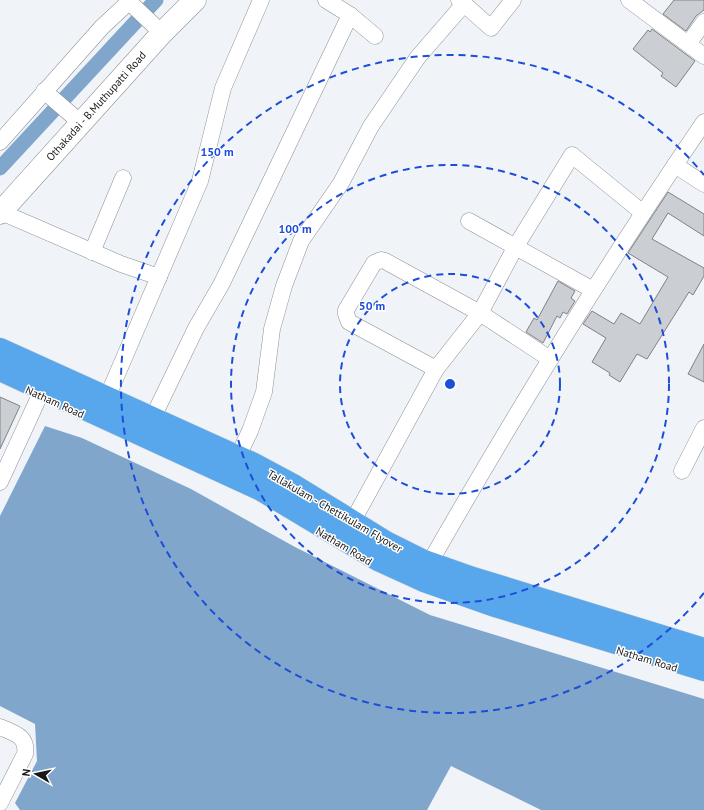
<svg xmlns="http://www.w3.org/2000/svg" width="704" height="810" font-family="'PT Sans',sans-serif">
	<style>
		.water { fill: #81a6cc }
		.lines { fill: none; stroke-linecap: round; stroke-linejoin: round }
		.canal { stroke: #81a6cc; stroke-width: 15 }
		.building { fill: #cbcfd3; stroke: #7f8386 }
		.minor-casing { stroke: #8c9094; stroke-width: 17 }
		.secondary-casing { stroke: #8c9094; stroke-width: 23 }
		.trunk-casing { stroke: #d1d1d1; stroke-width: 23 }
		.minor { stroke: #fff; stroke-width: 16 }
		.secondary { stroke: #fff; stroke-width: 22 }
		.trunk { stroke: #58a7ec; stroke-width: 22 }
		.ring { fill: none; stroke: #1d4ed8; stroke-width: 2; stroke-dasharray: 7 5 }
		.labels { text-anchor: middle; dominant-baseline: central; stroke-width: 3; stroke-linejoin: round; paint-order: stroke }
		.street-label { font-size: 11px; fill: #171819; stroke: #fff }
		.centre { fill: #1d4ed8; stroke: #fff; stroke-width: 2 }
		.ring-label { font-size: 12px; text-anchor: middle; font-weight: bold; fill: #1d4ed8; stroke: #fff; stroke-width: 3; stroke-linejoin: round; paint-order: stroke }
	</style>
	<rect width="100%" height="100%" fill="#f0f4f8"/>
	<path class="water" d="M45,426L82,438L191,489L295,547L430,615L704,699V810H541L451,766L427,810H20L15,803L37,761L35,724L0,706V516Z"/>
	<g class="lines">
		<path class="canal" d="M0,168L156,0"/>
	</g>
	<g class="building">
		<path d="M674,0H704V10L696,16L686,31L663,14Z"/>
		<path d="M652,29L695,61L676,87L661,76L663,73L633,49L648,30L650,32Z"/>
		<path d="M668,192L704,214V236L668,213L652,239L704,268V276L693,295L689,292L647,359L637,354L620,382L609,375L610,373L592,362L606,338L583,324L592,311L614,324L621,313L640,324L668,277L628,253Z"/>
		<path d="M558,281L575,291L571,298L575,301L567,314L563,312L560,318L557,316L543,343L526,332L534,318L537,320Z"/>
		<path d="M704,344V382L688,374Z"/>
		<path d="M0,397L20,406L0,449Z"/>
	</g>
	<g class="lines">
		<defs>
			<g id="minor">
				<path d="M127,0L162,33"/>
				<path d="M326,0L350,15L375,36"/>
				<path d="M629,0L704,56"/>
				<path d="M464,4L491,28L513,0"/>
				<path d="M688,44L704,22"/>
				<path d="M44,91L81,123"/>
				<path d="M0,142L102,27L131,0"/>
				<path d="M675,165L704,122"/>
				<path d="M1,212L121,264L159,277"/>
				<path d="M469,221L593,290"/>
				<path d="M92,252L123,178"/>
				<path d="M436,369L349,322L346,314V310L374,263L381,260L385,261L480,313L550,359"/>
				<path d="M109,393L200,181L223,88L261,0"/>
				<path d="M155,413L196,328L222,283L350,15"/>
				<path d="M240,452L250,431L264,392L272,329L284,286L301,241L341,183L371,126L418,57L464,4L459,0"/>
				<path d="M682,471L704,428"/>
				<path d="M0,482L40,395"/>
				<path d="M355,517L436,369L480,313L516,246L572,155L643,213"/>
				<path d="M433,557C509,424 589,293 675,165L704,184"/>
				<path d="M0,727C14,733 28,736 25,754L0,803"/>
			</g>
			<path id="secondary" d="M0,213L162,33L195,0"/>
			<g id="trunk">
				<path d="M0,349L252,463L295,486L386,542L422,560L473,578L704,649"/>
				<path d="M0,370L261,490L378,560L424,581L495,606L704,670"/>
			</g>
		</defs>
		<use href="#minor" class="minor-casing"/>
		<use href="#secondary" class="secondary-casing"/>
		<use href="#trunk" class="trunk-casing"/>
		<use href="#minor" class="minor"/>
		<use href="#secondary" class="secondary"/>
		<use href="#trunk" class="trunk"/>
	</g>
	<g class="ring">
		<circle cx="450" cy="384" r="110"/>
		<circle cx="450" cy="384" r="219"/>
		<path d="M704 593A329 329 0 1 1 704 175"/>
	</g>
	<g class="labels">
		<g class="street-label">
			<text transform="translate(96 106) rotate(-48)">Othakadai - B.Muthupatti Road</text>
			<text transform="translate(55 402) rotate(24)">Natham Road</text>
			<text transform="translate(335 511) rotate(30)">Tallakulam - Chettikulam Flyover</text>
			<text transform="translate(344 546) rotate(31)">Natham Road</text>
			<text transform="translate(647 659) rotate(17)">Natham Road</text>
		</g>
	</g>
	<circle cx="450" cy="384" r="6" class="centre"/>
	<g class="ring-label">
		<text x="217" y="156">150 m</text>
		<text x="295" y="233">100 m</text>
		<text x="372" y="310">50 m</text>
	</g>
	<g transform="translate(36 774) rotate(279)" stroke="#ffffff" stroke-width="3" paint-order="stroke">
	<path d="M0-3L7 15L0 10L-7 15Z" fill="#171819"/>
	<text y="-6" font-size="11" font-weight="bold" text-anchor="middle" fill="#171819">N</text>
	</g>
</svg>
